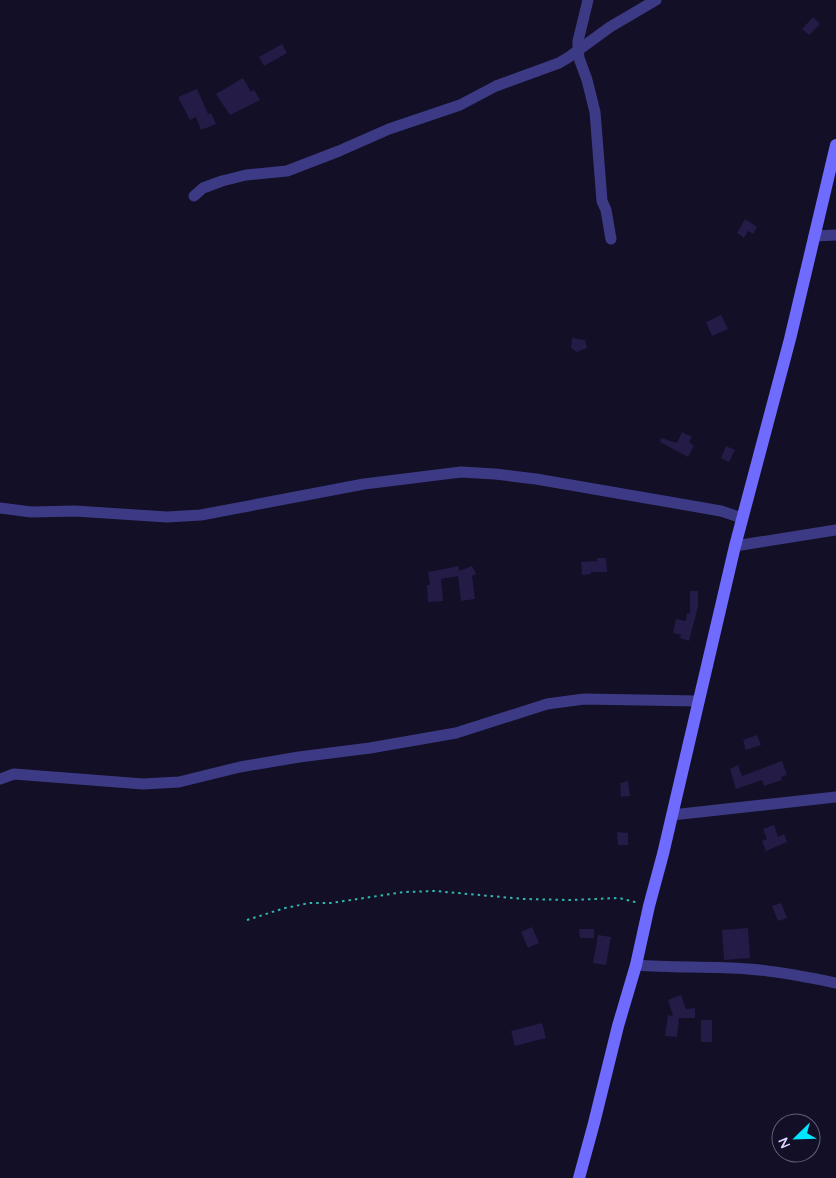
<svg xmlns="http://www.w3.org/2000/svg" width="836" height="1178" font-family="Quicksand,sans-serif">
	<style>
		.building { fill: #241b47 }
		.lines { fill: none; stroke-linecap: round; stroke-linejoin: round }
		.path { stroke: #2fb8b0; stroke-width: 2; stroke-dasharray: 2.5 4; stroke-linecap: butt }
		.street { stroke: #3d3a85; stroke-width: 11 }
		.secondary { stroke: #6f6bff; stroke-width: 12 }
	</style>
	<rect width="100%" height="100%" fill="#130f26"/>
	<g class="building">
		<path d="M813,17L820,24L809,35L802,29Z"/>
		<path d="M282,44L287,53L264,66L259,57Z"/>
		<path d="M243,78L251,92L254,90L260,100L230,115L216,94Z"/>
		<path d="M197,89L208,114L211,113L216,124L201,130L196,117L190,120L178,97Z"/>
		<path d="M745,219L757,227L753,234L748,231L744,238L737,233Z"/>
		<path d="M721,315L728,329L712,336L706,322Z"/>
		<path d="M572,338L585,340L587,348L577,352L571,348Z"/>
		<path d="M682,432L692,437L689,442L694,446L688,457L660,442L661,438L677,443Z"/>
		<path d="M726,446L735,450L729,462L721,458Z"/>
		<path d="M597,558H606L607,572H591V574L582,575L581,562L597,561Z"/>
		<path d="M459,566V571L472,566L476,574L472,576L475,599L461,601L458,576L441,579L443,601L428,602L427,585H430L428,572Z"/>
		<path d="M690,591H698V607L689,641L680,638L681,635L673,633L676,619L686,621L687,613L690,614Z"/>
		<path d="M757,735L761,745L746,750L743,740Z"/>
		<path d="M782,761L787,775L781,777L782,780L764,786L762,780L736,789L730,769L738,765L742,776Z"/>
		<path d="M628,781L630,796L621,797L620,783Z"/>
		<path d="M774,825L778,837L784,834L787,842L766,851L762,841L767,839L763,829Z"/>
		<path d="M617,832L628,833V845H618Z"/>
		<path d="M781,903L787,918L778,921L772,906Z"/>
		<path d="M532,927L539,943L528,948L521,932Z"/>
		<path d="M748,928L750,958L724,960L722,930Z"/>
		<path d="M579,929H594V938H580Z"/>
		<path d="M598,935L611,937L606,965L593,963Z"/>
		<path d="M681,995L686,1009L695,1008V1018H679L677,1037L665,1036L668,1015L673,1016L668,1000Z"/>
		<rect x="701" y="1020" width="11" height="22"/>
		<path d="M542,1023L546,1038L515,1046L511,1031Z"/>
	</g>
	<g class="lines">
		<path class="path" d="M247,920L285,908L310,903H331L404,892L435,891L524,899L569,900L619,898L639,903"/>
		<g class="street">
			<path d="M588,0L578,41V50L579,58L587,80L595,112L602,201L606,210L611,239"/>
			<path d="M194,196L203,188L222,181L246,175L287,171L339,151L389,129L460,105L496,86L559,63L569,57L610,27L656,0"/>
			<path d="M814,236L836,235"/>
			<path d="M0,508L31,512L75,511L167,517L201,515L364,484L461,472L495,474L536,479L721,511L742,518"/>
			<path d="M735,546L836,530"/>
			<path d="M0,779L14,774L143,784L179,782L240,767L299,757L370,748L456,733L547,704L584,699L698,701"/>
			<path d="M672,815L836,797"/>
			<path d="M636,965C673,968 710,966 748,969C777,971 807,977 836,983"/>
		</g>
		<path class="secondary" d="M579,1178L594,1123L618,1026L636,965L649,906L663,854L735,546L790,339L836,145"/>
	</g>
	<g transform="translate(796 1138) rotate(247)"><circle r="24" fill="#130f26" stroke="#625e7d"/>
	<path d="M0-4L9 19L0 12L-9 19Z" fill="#00e5ff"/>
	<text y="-8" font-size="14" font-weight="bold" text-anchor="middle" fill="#d9d4ff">N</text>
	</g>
</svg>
